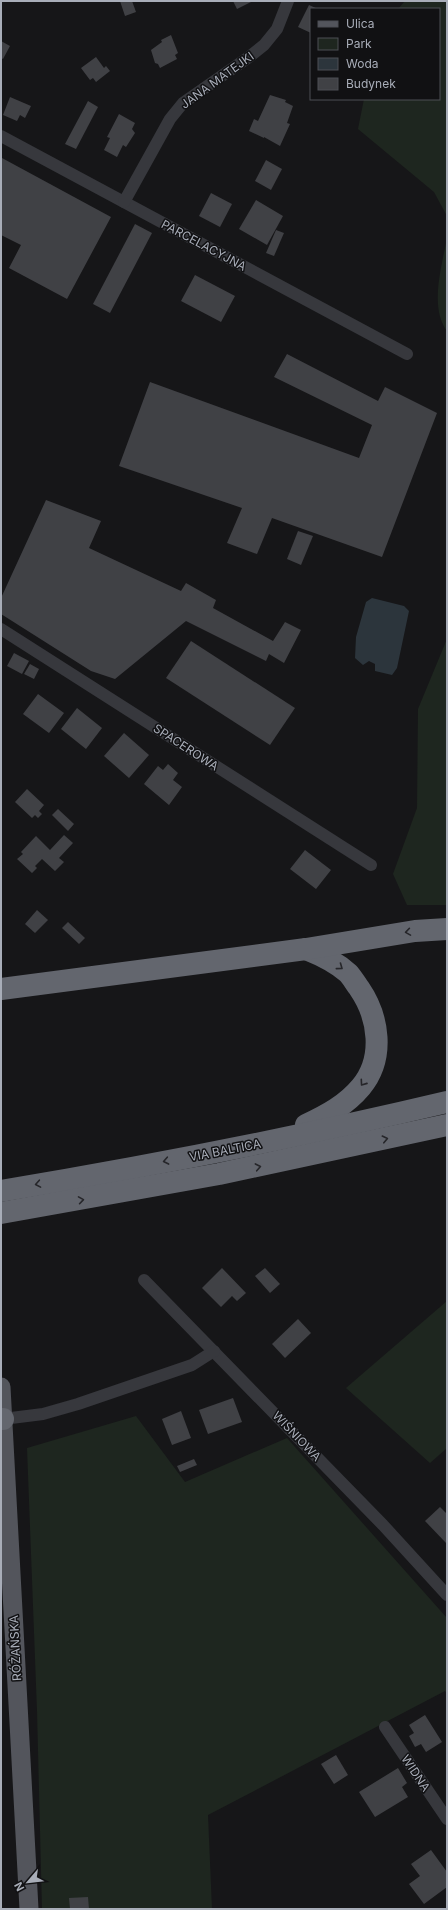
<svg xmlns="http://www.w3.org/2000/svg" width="448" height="1910" font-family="Inter,sans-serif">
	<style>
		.green { fill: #1e261f }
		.water { fill: #2c353c }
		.building { fill: #404145 }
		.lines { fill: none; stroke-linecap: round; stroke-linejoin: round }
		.minor { stroke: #37383d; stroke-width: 12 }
		.primary { stroke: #53555c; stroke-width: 19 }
		.motorway { stroke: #63666e; stroke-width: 22 }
		.oneway { stroke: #26262a }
		.labels { text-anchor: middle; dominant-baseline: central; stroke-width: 3; stroke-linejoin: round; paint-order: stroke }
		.street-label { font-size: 12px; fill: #a8adb8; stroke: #111113 }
	</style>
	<rect width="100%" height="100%" fill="#161618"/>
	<g class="green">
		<path d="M405,1H447V216L434,192L358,129L364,99H439V9H398Z"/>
		<path d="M447,238V331C429,308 442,265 447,238Z"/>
		<path d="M447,639V905H407L393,874L417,808L418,709Z"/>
		<path d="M447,1301V1448L430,1463L346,1388Z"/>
		<path d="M136,1416L185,1482L287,1438L447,1618V1694L445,1691L208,1815L212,1909H42L37,1711L27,1448Z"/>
	</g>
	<path class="water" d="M372,598L404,606L409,611L397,668L392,675L375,671V664L369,661L363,665L355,658L356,637L366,602Z"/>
	<g class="building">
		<path d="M120,1H132L136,12L125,16Z"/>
		<path d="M233,1H253L237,9Z"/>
		<path d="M309,5L318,9H311V33L298,27Z"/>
		<path d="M171,35L178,53L175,55L177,59L160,68L158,64L155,63L151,50L162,42L161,40Z"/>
		<path d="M1,41L10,46L3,59L1,58Z"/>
		<path d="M96,57L104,68L106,66L110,71L96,82L93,78L90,80L81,68Z"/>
		<path d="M270,95L286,100L285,102L293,106L287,123L290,124L280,146L264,137V138L249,131L254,119L258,121Z"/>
		<path d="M10,97L31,106L25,118L20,115L17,121L3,115Z"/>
		<path d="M88,101L98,107L76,149L65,144Z"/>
		<path d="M119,114L135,123L132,129L135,133L126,147L123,145L117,157L104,150L110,138L107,137Z"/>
		<path d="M2,158L111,217L67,299L9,268L21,245L1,235Z"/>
		<path d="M266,160L282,169L271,190L255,181Z"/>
		<path d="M211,193L232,204L220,227L199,216Z"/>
		<path d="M256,200L283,216L267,245L239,229Z"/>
		<path d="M135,224L152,233L110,313L93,304Z"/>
		<path d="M276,230L284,233L274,256L266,253Z"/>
		<path d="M195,275L235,296L221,322L181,301Z"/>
		<path d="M287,354L378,401L385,387L437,413L382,557L272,518L257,554L227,543L242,508L119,466L150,382L359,458L372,425L274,377Z"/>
		<path d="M46,500L101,521L89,548L181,591L186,583L216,600L213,608L273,641L285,622L301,630L284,663L269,654L266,661L186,621L115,679L91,671L1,614V598Z"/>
		<path d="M298,531L313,536L301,565L287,559Z"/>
		<path d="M191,641L295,708L270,745L166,678Z"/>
		<path d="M14,653L29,661L22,674L7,666Z"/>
		<path d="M30,664L39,669L34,679L24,674Z"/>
		<path d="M38,694L64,713L49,733L23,714Z"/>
		<path d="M77,708L102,728L86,749L61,729Z"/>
		<path d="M124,733L149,755L129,778L104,756Z"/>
		<path d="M168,764L178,773L173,780L182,787L169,805L144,784L158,766L163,770Z"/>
		<path d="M27,789L44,805L39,811L42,814L38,818L35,815L32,818L15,802Z"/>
		<path d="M58,809L74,824L68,831L52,815Z"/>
		<path d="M64,835L73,843L59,858L64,862L55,871L42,859L35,866L37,868L32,873L17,859L23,854L21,852L36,836L50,850Z"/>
		<path d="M305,850L331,870L316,889L290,869Z"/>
		<path d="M37,910L48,920L35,933L25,924Z"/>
		<path d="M68,922L85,938L79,944L62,928Z"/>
		<path d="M222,1268L246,1293L237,1301L232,1296L221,1307L202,1288Z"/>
		<path d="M265,1268L280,1284L270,1293L255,1276Z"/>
		<path d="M298,1319L311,1333L285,1358L272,1344Z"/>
		<path d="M233,1398L242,1422L208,1434L199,1410Z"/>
		<path d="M181,1411L191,1438L172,1445L162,1419Z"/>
		<path d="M194,1459L197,1465L180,1472L177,1466Z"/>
		<path d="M440,1507L447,1514V1544L425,1521Z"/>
		<path d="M425,1715L442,1742L426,1752L421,1744L415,1747L409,1736L414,1733L409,1725Z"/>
		<path d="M336,1755L348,1775L334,1784L321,1764Z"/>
		<path d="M398,1768L407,1783L402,1787L408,1797L375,1817L359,1792Z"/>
		<path d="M431,1850L447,1872V1887L424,1904L409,1884L420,1876L411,1864Z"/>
		<path d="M88,1897L89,1909H70L69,1898Z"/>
	</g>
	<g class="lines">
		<g class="minor">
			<path d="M1,136L407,354"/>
			<path d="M124,202L170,119L183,103L249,57L264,45L277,29L288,1"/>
			<path d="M1,629L371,865"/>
			<path d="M144,1280L383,1525L447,1595"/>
			<path d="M3,1419L43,1414L78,1404L192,1365L214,1351"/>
			<path d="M385,1727L447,1819"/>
		</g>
		<path class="primary" d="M1,1387L29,1909"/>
		<g class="motorway">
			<path d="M306,949C321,955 336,962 348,973C352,977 355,983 359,988C379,1017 385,1058 361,1087C346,1105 327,1115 306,1125"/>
			<path d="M1,989L306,949L415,931L447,929"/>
			<path d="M1,1191C150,1166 300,1137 447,1102"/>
			<path d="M1,1213L219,1174L447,1125"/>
			<path d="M1,1419H3"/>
		</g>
	</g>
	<defs><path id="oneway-chevron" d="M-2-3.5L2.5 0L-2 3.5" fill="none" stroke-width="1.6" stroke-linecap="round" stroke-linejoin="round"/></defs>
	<g class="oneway">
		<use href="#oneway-chevron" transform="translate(408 932) rotate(171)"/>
		<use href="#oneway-chevron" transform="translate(340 967) rotate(36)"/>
		<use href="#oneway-chevron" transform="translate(363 1083) rotate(125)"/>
		<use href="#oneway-chevron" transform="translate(385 1139) rotate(-13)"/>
		<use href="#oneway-chevron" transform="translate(166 1161) rotate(169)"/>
		<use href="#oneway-chevron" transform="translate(258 1167) rotate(-11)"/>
		<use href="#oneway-chevron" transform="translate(38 1184) rotate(170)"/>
		<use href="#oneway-chevron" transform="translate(81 1200) rotate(-9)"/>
	</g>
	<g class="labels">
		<g class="street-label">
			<text transform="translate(217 80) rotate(-36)">JANA MATEJKI</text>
			<text transform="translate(204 245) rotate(28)">PARCELACYJNA</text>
			<text transform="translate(186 747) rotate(33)">SPACEROWA</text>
			<text transform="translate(225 1150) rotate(-11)">VIA BALTICA</text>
			<text transform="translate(297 1436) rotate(46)">WIŚNIOWA</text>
			<text transform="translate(15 1648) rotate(-93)">RÓŻAŃSKA</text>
			<text transform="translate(416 1773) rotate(56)">WIDNA</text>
		</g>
	</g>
	<rect width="448" height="1910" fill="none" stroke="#a8adb8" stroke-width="4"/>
	<rect x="310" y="8" width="130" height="92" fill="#111113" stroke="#4d4f55"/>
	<rect x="318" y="21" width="20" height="6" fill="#53555c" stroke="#4d4f55"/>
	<text x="346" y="28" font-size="12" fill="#a8adb8">Ulica</text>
	<rect x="318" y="38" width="20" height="12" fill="#1e261f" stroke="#4d4f55"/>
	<text x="346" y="48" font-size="12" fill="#a8adb8">Park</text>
	<rect x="318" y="58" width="20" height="12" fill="#2c353c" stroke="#4d4f55"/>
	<text x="346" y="68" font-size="12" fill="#a8adb8">Woda</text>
	<rect x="318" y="78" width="20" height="12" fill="#404145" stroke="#4d4f55"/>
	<text x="346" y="88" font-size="12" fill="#a8adb8">Budynek</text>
	<g transform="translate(28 1882) rotate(242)" stroke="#111113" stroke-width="3" paint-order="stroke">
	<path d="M0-3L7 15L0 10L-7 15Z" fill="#a8adb8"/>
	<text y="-6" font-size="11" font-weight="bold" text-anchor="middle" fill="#a8adb8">N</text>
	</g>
</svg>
